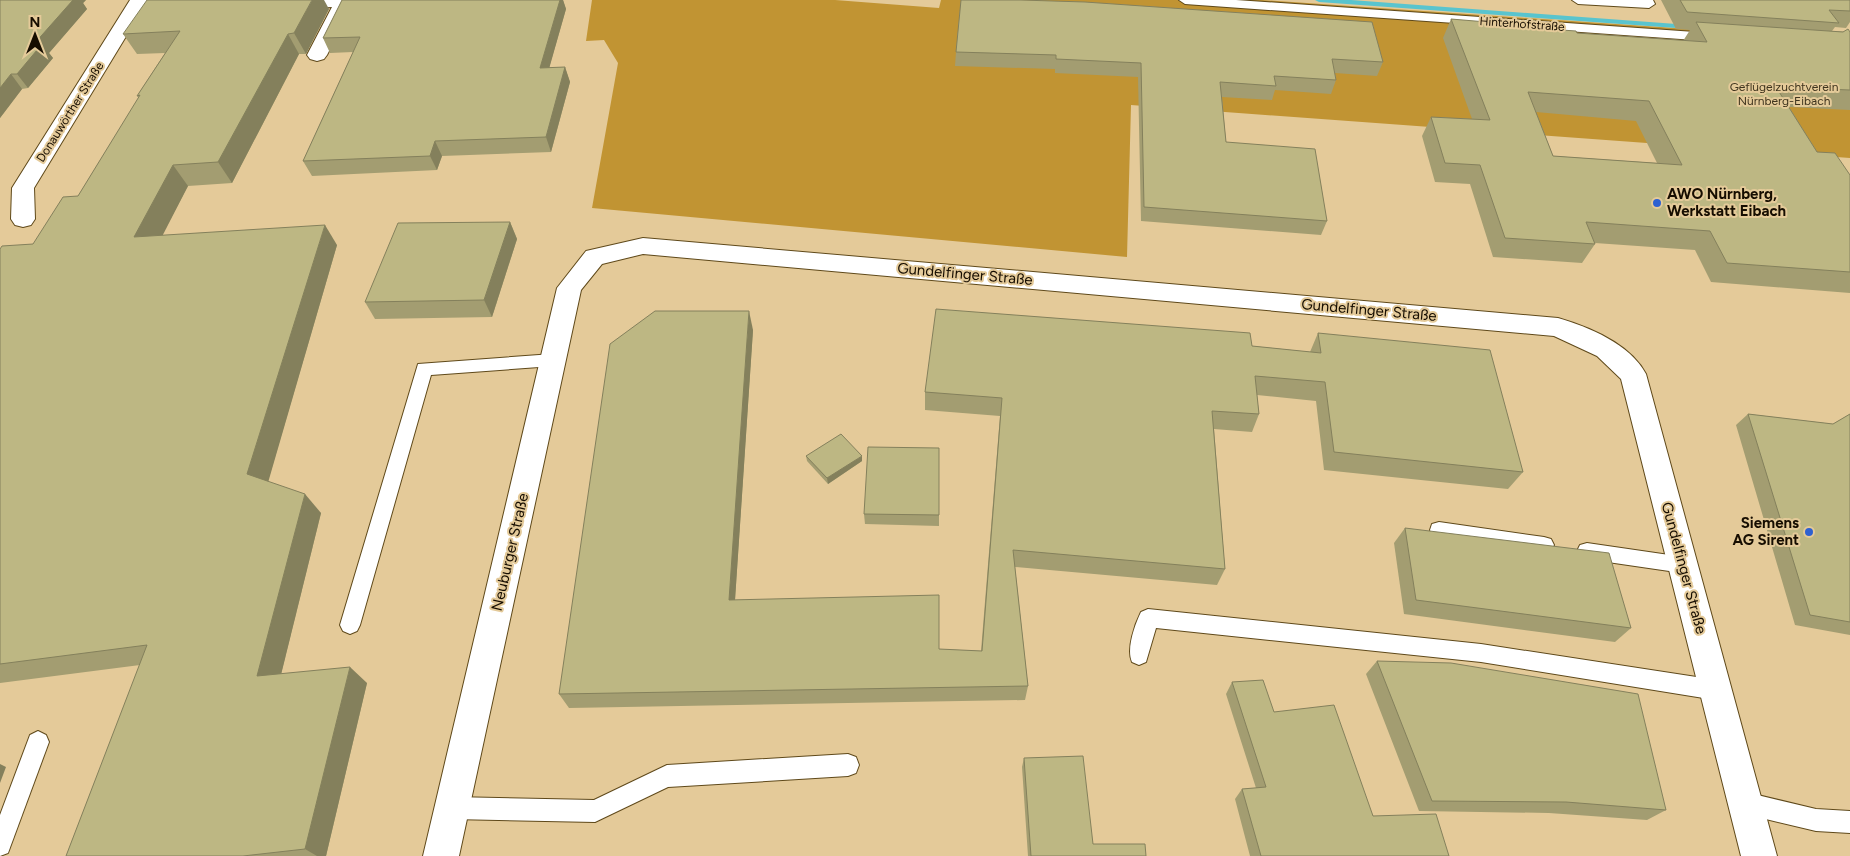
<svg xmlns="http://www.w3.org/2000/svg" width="1850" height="856" font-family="Figtree,sans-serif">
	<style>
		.green { fill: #c19433 }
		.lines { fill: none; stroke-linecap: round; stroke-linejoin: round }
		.stream { fill: #59c4ce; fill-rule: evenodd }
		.service-casing { stroke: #5f491a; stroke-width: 2 }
		.minor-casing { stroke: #5f491a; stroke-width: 2 }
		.service { fill: #fff; fill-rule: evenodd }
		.minor { fill: #fff; fill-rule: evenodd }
		.wall { fill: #a39d71; fill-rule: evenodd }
		.shaded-wall { fill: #84805c }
		.building { fill: #bdb783; stroke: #84805c; fill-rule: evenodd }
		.poi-dot { fill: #2e61d0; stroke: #e4ca99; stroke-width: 2 }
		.labels { text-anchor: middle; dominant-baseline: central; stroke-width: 4; stroke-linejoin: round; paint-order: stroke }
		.far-street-label { font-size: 12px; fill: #160d00; stroke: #e4ca99 }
		.far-park-label { font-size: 12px; fill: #3f341e; stroke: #e4ca99 }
		.poi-label { font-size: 15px; font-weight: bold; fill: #160d00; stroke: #e4ca99; text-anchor: start }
		.street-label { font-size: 15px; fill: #160d00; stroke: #e4ca99 }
	</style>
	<rect width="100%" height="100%" fill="#e4ca99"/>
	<path class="green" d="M592,0H835L939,8L941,0H1262L1850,40V158L1131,105L1127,257L592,208L618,63L604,40L586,41Z"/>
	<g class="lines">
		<path class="stream" d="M1315,0H1351L1690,25L1694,27L1690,29L1319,2Z"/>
		<defs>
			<g id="service">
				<path d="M1179,0H1236L1709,33L1715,37L1709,41L1185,4Z"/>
				<path d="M1572,0H1653L1655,4L1649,8L1578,4Z"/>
				<path d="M553,354L559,356L561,360L559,364L553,366L431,375L360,625L357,631L350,634L343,631L340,625L418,364Z"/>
				<path d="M1439,522L1544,537L1551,539L1554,545L1551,551L1544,553L1439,538L1432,536L1430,530L1432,524Z"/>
				<path d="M1587,543L1683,557L1690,559L1693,565L1690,571L1683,573L1587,559L1580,557L1577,551L1580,545Z"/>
				<path d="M1148,609L1481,644L1716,680L1723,683L1726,690L1723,697L1716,700L1481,662L1156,628L1146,662L1139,665L1132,662C1126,649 1135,624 1141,612Z"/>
				<path d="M38,731L46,735L49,742L8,853L0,856V815L30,735Z"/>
				<path d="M848,754L856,757L859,765L856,773L848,776L668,787L595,822L452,819L444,816L441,808L444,800L452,797L594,800L667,765Z"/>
				<path d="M1745,792L1816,809L1850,811V833L1816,831L1745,814L1737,811L1734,803L1737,795Z"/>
			</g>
			<g id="minor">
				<path d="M130,0H148L146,4H184L186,8L184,12L139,15L34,188L35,219L31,225L23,227L15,225L11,219L12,188Z"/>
				<path d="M280,0H354V1L327,55L324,59L317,61L310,59L307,55L332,7L287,9L280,7L278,3Z"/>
				<path d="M643,238L1558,318C1589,327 1630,344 1646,374L1777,856H1741L1621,379L1597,356L1554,336L643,254L602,264L581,290L459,856H423L557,288L586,251Z"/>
			</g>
		</defs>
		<use href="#service" class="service-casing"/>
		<use href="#minor" class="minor-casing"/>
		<use href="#service" class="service"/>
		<use href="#minor" class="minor"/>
	</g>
	<g class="wall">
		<path d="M0,0H86L83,3L87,9L49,53L53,58L28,88L22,89L0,118Z"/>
		<path d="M342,0H563L566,9L549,68L565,67L570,82L551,152L442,156L437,170L312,176L303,161L353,52L330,53L323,38Z"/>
		<path d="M961,0L1383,62L1377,76L1335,73L1336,80L1331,94L1275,90L1272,100L1222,97L1226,142L1327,221L1321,235L1141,221L1138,77L1055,73V69L955,66L956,52Z"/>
		<path d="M1661,0H1850V22L1846,28L1835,27L1832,31L1850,32V110L1789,107L1817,152L1850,175V293L1711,282L1695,250L1595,243V244L1582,263L1493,257L1470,184L1435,182L1422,136L1431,117L1472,119L1443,38L1451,19L1577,33L1683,41L1690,30L1676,29ZM1536,112L1636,121L1657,163L1553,156Z"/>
		<path d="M329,9L306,54H299L232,183L188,186L162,235L337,245L268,481L321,513L281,674L367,683L326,856H66L140,665L0,683V249L33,244L78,196L139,98L137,96L165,53L137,54L123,34Z"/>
		<path d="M510,222L517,239L492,317L375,319L365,302Z"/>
		<path d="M753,330L735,600L939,649L981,651L1000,416L925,410V392L1252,346L1310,352L1318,333L1523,472L1508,489L1324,470L1316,401L1257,395L1259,414L1252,432L1214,429L1225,569L1217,585L1015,567L1028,686L1025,700L569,708L559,694Z"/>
		<path d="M1748,414L1833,424L1850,414V635L1795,625L1736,425Z"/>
		<path d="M939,448V526L865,524L864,514Z"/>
		<path d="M806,456L862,461L828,484L807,461Z"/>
		<path d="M1405,528L1631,628L1615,642L1404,614L1394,543Z"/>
		<path d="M1377,661L1666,810L1647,820L1549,813L1419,811L1366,674Z"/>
		<path d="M1232,682L1274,712L1373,816L1449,856H1250L1235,799L1242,789L1256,788L1226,694Z"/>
		<path d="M1024,758L1093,844L1146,856H1028L1022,767Z"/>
	</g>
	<g class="shaded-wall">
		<path d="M71,0H86L83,3L87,9L49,53L53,58L28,88L17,74L34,44Z"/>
		<path d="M312,0H324L329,9L306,54L294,33Z"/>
		<path d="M560,0H563L566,9L545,83L540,68Z"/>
		<path d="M288,34L299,54L232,183L218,162Z"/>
		<path d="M565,67L570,82L551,152L546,137Z"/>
		<path d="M11,74L22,89L0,118V88Z"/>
		<path d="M435,141L442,156L437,170L430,156Z"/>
		<path d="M173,165L188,186L151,258L134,237Z"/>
		<path d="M510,222L517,239L492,317L484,300Z"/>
		<path d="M325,225L337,245L265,493L247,474Z"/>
		<path d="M749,311L753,330L734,615L729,600Z"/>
		<path d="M862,456V461L828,484L827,478Z"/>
		<path d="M305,494L321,513L277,691L257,676Z"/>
		<path d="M350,667L367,683L326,856H317L305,849Z"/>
		<path d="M0,764L6,767L0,783Z"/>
	</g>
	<g class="building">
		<path d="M0,0H73L34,44H42L17,74H11L0,88Z"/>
		<path d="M147,0H312L294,33L288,34L218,162L173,165L134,237L325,225L247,474L305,494L257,676L350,667L305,849L243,856H66L147,645L0,664V249L2,246L33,244L63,197L78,196L140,95L137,96L180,31L123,34Z"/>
		<path d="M342,0H560L540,68L565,67L546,137L435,141L430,156L303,161L360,37L323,38Z"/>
		<path d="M961,0H1021L1085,2L1372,22L1383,62L1332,59L1336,80L1274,76L1276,86L1220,82L1226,142L1315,149L1327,221L1144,207L1141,63L1056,59V55L956,52Z"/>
		<path d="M1680,0H1850V11L1829,10L1839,23L1687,12Z"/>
		<path d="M1451,19L1546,27L1547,29L1576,31L1577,33L1707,42L1696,22L1843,32L1848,29L1850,32V90L1776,87L1817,152L1835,153L1850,175V272L1727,263L1710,231L1586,222L1595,244L1505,238L1480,165L1445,163L1431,117L1490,120ZM1528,92L1649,101L1682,165L1553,156Z"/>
		<path d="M510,222L484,300L365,302L398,223Z"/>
		<path d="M936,309L1250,333L1252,346L1321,353L1318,333L1490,350L1523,472L1334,452L1325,382L1255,376L1259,414L1212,411L1225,569L1013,550L1028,686L559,694L610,344L655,311H749L729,600L939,595V649L982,651L1002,398L925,392Z"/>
		<path d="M1748,414L1833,424L1850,414V622L1810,615Z"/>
		<path d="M841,434L862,456L827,478L806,456Z"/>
		<path d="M868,447L939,448V515L864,514Z"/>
		<path d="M1405,528L1609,553L1631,628L1416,600Z"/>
		<path d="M1377,661L1451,663L1638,694L1666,810L1566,802L1432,801Z"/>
		<path d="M1263,680L1274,712L1334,705L1373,816L1436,814L1449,856H1261L1242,789L1266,787L1232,682Z"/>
		<path d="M1083,756L1093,844H1145L1146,856H1031L1024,758Z"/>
	</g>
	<g class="poi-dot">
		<circle cx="1657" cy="203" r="5"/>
		<circle cx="1809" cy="532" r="5"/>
	</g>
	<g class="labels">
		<g class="far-street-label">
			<text transform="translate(1522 24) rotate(4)">Hinterhofstraße</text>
			<text transform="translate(70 112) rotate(-58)">Donauwörther Straße</text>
		</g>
		<g class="far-park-label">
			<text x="1784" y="87">Geflügelzuchtverein<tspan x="1784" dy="14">Nürnberg-Eibach</tspan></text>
		</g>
		<g class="poi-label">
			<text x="1667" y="194">AWO Nürnberg,<tspan x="1667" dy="17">Werkstatt Eibach</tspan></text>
			<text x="1799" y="523" text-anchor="end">Siemens<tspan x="1799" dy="17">AG Sirent</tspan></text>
		</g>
		<g class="street-label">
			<text transform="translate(965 274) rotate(5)">Gundelfinger Straße</text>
			<text transform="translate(1369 310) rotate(5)">Gundelfinger Straße</text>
			<text transform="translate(510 552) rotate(-77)">Neuburger Straße</text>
			<text transform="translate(1684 568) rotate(75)">Gundelfinger Straße</text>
		</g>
	</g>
	<g transform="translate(35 35)" stroke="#e4ca99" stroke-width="4" paint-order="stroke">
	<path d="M0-4L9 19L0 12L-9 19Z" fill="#160d00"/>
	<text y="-8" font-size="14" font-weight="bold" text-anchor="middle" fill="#160d00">N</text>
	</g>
</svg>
